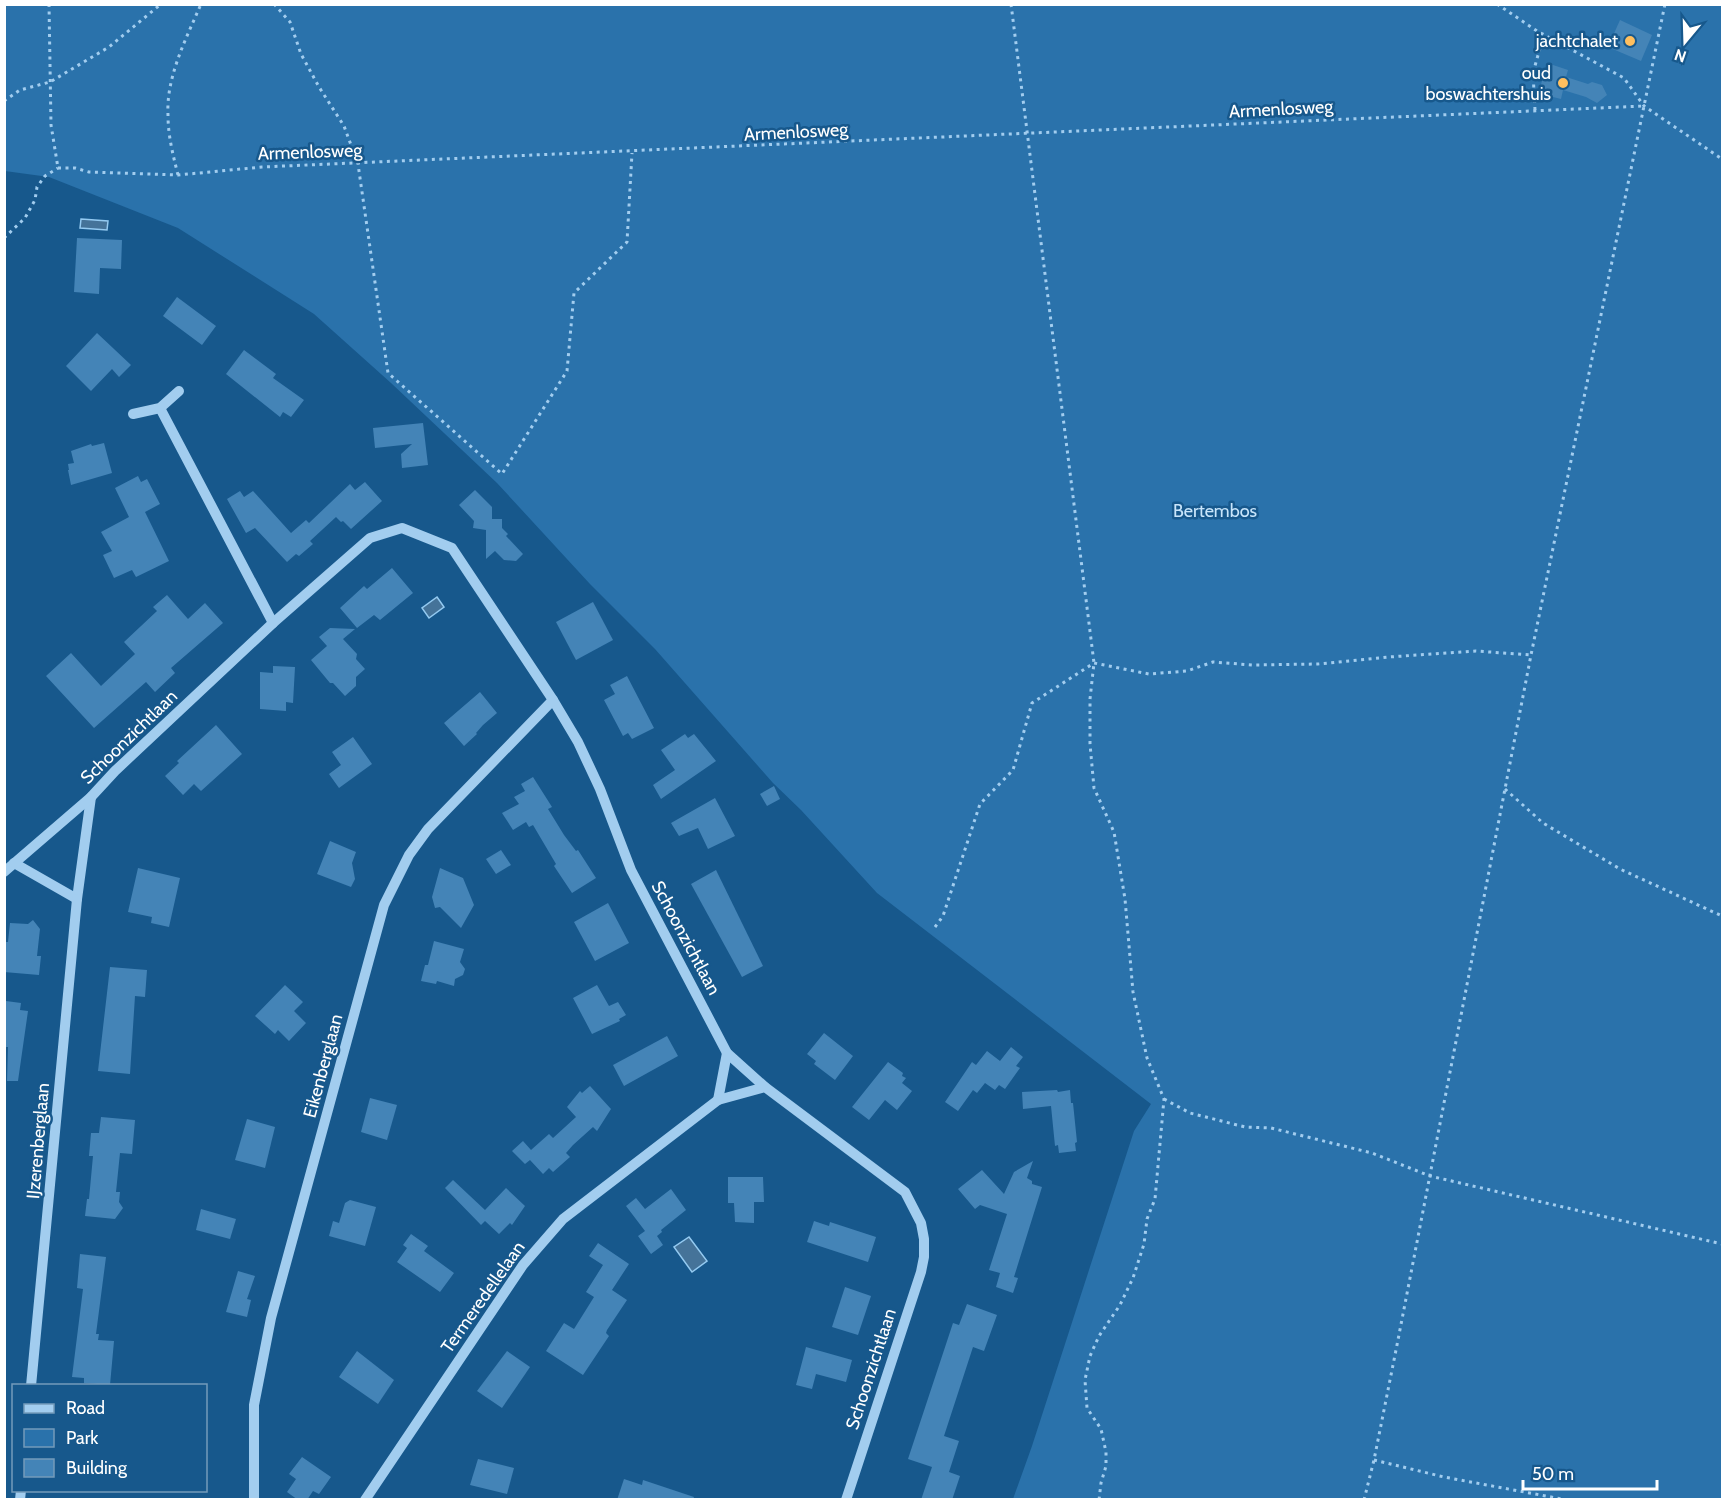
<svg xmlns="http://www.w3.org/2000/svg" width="1727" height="1504" font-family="Cabin,sans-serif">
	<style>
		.green { fill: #2a72ab }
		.water { fill: #457399; stroke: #94caf1; stroke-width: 1.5 }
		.building { fill: #4484b7 }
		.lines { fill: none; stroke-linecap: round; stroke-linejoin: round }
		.path { stroke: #a2cdef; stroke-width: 3; stroke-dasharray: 3 4.5; stroke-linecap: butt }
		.minor { stroke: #a2cdef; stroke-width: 10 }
		.poi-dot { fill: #ffbf5f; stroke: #17588c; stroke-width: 2 }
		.labels { text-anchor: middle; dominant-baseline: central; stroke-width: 5; stroke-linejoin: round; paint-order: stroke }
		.poi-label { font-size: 18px; fill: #fff; stroke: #17588c; text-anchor: end }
		.street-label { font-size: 18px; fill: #fff; stroke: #17588c }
		.park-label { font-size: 18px; fill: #c8e5fb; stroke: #17588c }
	</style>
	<rect width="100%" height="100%" fill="#17588c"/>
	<path class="green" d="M5,5H1722V1499H1013L1032,1446L1134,1131L1151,1104L877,893L801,810L773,783L655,649L590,584L497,483L391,383L314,314L178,228L49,177L5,171Z"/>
	<g class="water">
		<path d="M81,219L108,221L107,230L80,228Z"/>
		<path d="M437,597L444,607L429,618L422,608Z"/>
		<path d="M689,1237L707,1261L692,1272L674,1247Z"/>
	</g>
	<g class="building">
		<path d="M1620,20L1652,35L1641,61L1608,47Z"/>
		<path d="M1550,64L1568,70L1566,77L1588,84L1592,82L1602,85L1607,95L1597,103L1586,97L1563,90L1561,99L1545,95L1546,89L1540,88L1544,74L1547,75Z"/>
		<path d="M77,238L122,240L121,269L100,268L99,294L74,292Z"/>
		<path d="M177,297L216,326L202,345L163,316Z"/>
		<path d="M97,333L131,365L119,377L112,369L91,391L66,366Z"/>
		<path d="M244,350L276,374L273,378L304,400L291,417L283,412L280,417L226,374Z"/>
		<path d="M423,423L428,465L402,468L401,454L412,444L375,448L373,428Z"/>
		<path d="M104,443L112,473L71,485L68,470H69L68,464L74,463L71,451L91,444L92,446Z"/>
		<path d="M138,476L141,482L147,479L160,504L145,512L169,561L136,577L132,570L114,578L103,555L112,551L101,532L129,517L115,488Z"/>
		<path d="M365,482L382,501L351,529L343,521L341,522L336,517L310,541L313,544L299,556L296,554L287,562L255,528L246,533L227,499L240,491L244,497L253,491L291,533L306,520L309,523L350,484L355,490Z"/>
		<path d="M475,490L492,507V519H502V528L508,534L506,536L523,554L516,561L504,560L495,551L486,559V530L473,528L474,521L459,505Z"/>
		<path d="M392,568L413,593L380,620L374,615L357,628L340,608L364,586L367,589Z"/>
		<path d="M167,595L188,619L205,603L223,623L171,668L175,673L155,692L146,682L94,728L46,676L71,653L101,686L135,654L124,642L157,611L153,607Z"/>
		<path d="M593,602L613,640L576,660L556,622Z"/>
		<path d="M330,628L355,629L343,639L357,654L356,659L365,669L356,677V686L345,696L333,683H330L311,660L327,646L319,637Z"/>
		<path d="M273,666L295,667L293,703L286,702V711L260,709V672L273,673Z"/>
		<path d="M627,676L654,728L632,739L628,733L623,736L604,700L615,694L610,685Z"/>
		<path d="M480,692L497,713L483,725L476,733L477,734L464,746L444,723Z"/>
		<path d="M216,725L242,754L201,791L194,784L183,795L165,776L179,763L177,761Z"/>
		<path d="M685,734L688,738L694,734L716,761L661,799L653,785L675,770L661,750Z"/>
		<path d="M353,737L372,764L339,788L329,774L341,765L332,752Z"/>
		<path d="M533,777L552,807L548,809L564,835L576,851L578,850L596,878L572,893L554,866L556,864L533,825L529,827L526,822L513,830L502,813L519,804L514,797L525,791L521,784Z"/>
		<path d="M774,786L780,799L767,806L760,794Z"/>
		<path d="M715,798L735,836L708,849L698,828L679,836L671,823Z"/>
		<path d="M330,841L356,852L352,863L355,879L351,887L317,874Z"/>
		<path d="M501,850L511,865L496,874L486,859Z"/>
		<path d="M138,868L180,878L169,927L151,923L152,917L128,912Z"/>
		<path d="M440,868L463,878L474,905L461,928L440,907L435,908L432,897Z"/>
		<path d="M716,870L763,966L742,977L691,884Z"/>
		<path d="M608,903L629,943L595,961L574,922Z"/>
		<path d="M33,920L40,929L37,956H41L39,975L4,972V942H8L10,923L28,924Z"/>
		<path d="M434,941L464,949L460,962L465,969L463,975L455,979L454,986L437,981L436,984L421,981L425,965H428Z"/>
		<path d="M110,967L147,970L145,997L135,996L130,1074L98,1071Z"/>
		<path d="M285,985L303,1002L294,1011L306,1023L289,1041L278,1030L275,1034L255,1016Z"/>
		<path d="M597,985L609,1006L618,1002L626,1015L619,1019L620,1021L592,1034L573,998Z"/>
		<path d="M6,1001L21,1003L20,1010L28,1011L18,1081H7L8,1047H4Z"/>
		<path d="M824,1033L853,1056L835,1080L814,1064L816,1061L807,1054Z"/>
		<path d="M667,1036L678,1056L624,1086L613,1065Z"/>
		<path d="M1011,1047L1023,1057L1016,1066L1020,1068L1005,1089L999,1085L995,1090L985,1083L977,1093L973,1090L958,1111L945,1102L972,1062L976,1065L987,1051L1000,1061Z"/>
		<path d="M888,1062L903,1073L902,1076L906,1078L902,1083L912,1091L897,1110L885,1100L869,1120L852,1107Z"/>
		<path d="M590,1086L611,1109L597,1131L593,1127L573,1145L566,1153L570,1157L553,1172L549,1168L543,1174L530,1160L525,1164L512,1151L523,1141L531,1150L549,1134L553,1138L576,1117L567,1107L580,1091L582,1093Z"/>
		<path d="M1057,1090L1058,1092L1070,1090L1071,1103H1073L1077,1142L1075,1143L1076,1151L1059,1153L1058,1145L1055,1146L1051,1106L1023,1109L1022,1092Z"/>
		<path d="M370,1098L397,1105L387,1140L361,1132Z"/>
		<path d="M101,1117L135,1120L132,1154L120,1153L116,1192H120L119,1202L123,1208L115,1219L85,1216L87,1199H89L93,1156H89L91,1133H99Z"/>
		<path d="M247,1119L275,1127L265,1168L235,1160Z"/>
		<path d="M1033,1161L1027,1178L1032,1181V1184L1042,1187L1014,1277L1018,1278L1013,1293L996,1287L1000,1273L989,1270L1007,1214L980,1205L975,1209L958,1189L982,1170L1004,1194L1014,1172Z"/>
		<path d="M728,1177H763L764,1202H754V1223L735,1222L734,1203H728Z"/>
		<path d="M453,1180L485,1210L506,1188L525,1206L512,1225L510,1223L499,1234L485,1221L481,1225L445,1188Z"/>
		<path d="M671,1189L686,1210L661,1230L662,1232L657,1236L663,1245L651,1254L638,1236L645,1231L626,1206L636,1198L645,1209Z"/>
		<path d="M350,1200L376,1207L365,1246L329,1236L333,1221L339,1223L345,1203Z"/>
		<path d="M201,1209L236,1219L230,1239L196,1230Z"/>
		<path d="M814,1221L829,1226L830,1222L876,1237L868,1262L807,1242Z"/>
		<path d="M411,1234L428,1246L424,1251L454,1273L440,1292L397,1262L407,1248L403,1245Z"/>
		<path d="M598,1243L629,1264L612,1290L627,1300L607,1330L606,1333L609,1336L583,1375L546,1351L564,1323L574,1329L594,1297L586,1292L603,1265L589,1256Z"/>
		<path d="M80,1254L106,1257L96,1334H99L98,1340L114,1341L110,1385L84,1383V1378L72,1377L83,1289L77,1288Z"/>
		<path d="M238,1271L255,1276L247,1299L251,1300L247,1317L226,1312Z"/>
		<path d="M845,1287L871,1296L858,1335L832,1327Z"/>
		<path d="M967,1304L997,1315L984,1351L973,1347L944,1436L959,1441L949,1472L960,1476L952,1500H921L932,1467L908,1459L953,1323L959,1325Z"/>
		<path d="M806,1347L852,1360L846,1382L816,1374L812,1389L796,1385Z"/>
		<path d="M357,1351L394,1380L378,1404L339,1377Z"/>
		<path d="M507,1351L530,1367L502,1408L477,1391Z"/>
		<path d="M302,1457L331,1477L319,1494L313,1491L307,1500H298L287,1492L296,1479L289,1474Z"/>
		<path d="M478,1459L514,1468L507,1494L470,1485Z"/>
		<path d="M624,1479L642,1485L643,1480L694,1497L693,1500H617Z"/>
	</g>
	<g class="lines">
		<g class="path">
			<path d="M49,4L51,125L58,168"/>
			<path d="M274,4L290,22L301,54L319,87L344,126L358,164L388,373L502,474L567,371L574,293L627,242L632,153"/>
			<path d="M1011,4L1094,663L1090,699V744L1094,788L1114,832L1125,899L1133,992L1147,1058L1164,1099L1155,1199L1147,1219L1144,1244L1133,1278L1120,1305L1099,1336L1090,1356L1085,1380L1087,1408L1101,1429L1106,1452V1466L1101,1483L1099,1500"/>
			<path d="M1497,4L1537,31L1624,78L1644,106L1722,159"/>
			<path d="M4,101L20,90L50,82L109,47L161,4"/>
			<path d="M1535,110L1533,73L1540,48L1537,31"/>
			<path d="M58,168H75L89,172L178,175L262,167L1644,106"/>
			<path d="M178,175C173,155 168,136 168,115C166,77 186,39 201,4"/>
			<path d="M4,238L25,218L35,200L37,187L45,176L58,168"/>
			<path d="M1505,789L1543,823L1620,869L1722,916"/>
			<path d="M935,927L943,916L980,804L1013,770L1032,703L1094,663L1149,674L1187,671L1213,662L1252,665L1318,664L1389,657L1476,651L1531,655"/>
			<path d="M1164,1099L1190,1113L1245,1127L1271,1128L1372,1153L1430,1176L1722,1244"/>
			<path d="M1374,1460L1444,1477L1567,1500"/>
			<path d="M1364,1500L1374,1460L1397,1345L1531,655L1665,4"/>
		</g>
		<g class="minor">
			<path d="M160,408L273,623"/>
			<path d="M133,414L160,408L179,391"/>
			<path d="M14,863L77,899L91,797"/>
			<path d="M4,872L91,797L115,771L273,623L370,538L402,528L452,548L553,700L578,742L600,789L631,870L727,1053L765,1087L905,1192L921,1223L924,1239V1257L921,1272L846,1500"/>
			<path d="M718,1100L727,1053"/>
			<path d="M31,1386L77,899"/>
			<path d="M20,1500L21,1490"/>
			<path d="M254,1500V1405L271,1318L384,905L409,855L428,829L553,700"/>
			<path d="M365,1500L523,1265L563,1219L718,1100L765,1087"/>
		</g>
	</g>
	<g class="poi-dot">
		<circle cx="1630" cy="41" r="6"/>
		<circle cx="1563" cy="83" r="6"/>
	</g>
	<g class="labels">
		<g class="poi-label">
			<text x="1618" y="41">jachtchalet</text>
			<text x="1551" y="73">oud<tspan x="1551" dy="21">boswachtershuis</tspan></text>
		</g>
		<g class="street-label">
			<text transform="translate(1281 109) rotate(-3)">Armenlosweg</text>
			<text transform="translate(796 132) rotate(-3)">Armenlosweg</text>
			<text transform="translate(310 152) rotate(-2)">Armenlosweg</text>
			<text transform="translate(129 737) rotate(-44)">Schoonzichtlaan</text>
			<text transform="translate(686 938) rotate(62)">Schoonzichtlaan</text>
			<text transform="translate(323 1066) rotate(-75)">Eikenberglaan</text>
			<text transform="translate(38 1141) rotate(-85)">IJzerenberglaan</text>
			<text transform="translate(483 1297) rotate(-55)">Termeredellelaan</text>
			<text transform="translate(871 1369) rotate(-72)">Schoonzichtlaan</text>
		</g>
		<g class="park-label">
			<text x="1215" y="511">Bertembos</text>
		</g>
	</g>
	<rect width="1727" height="1504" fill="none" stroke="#ffffff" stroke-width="12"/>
	<rect x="12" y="1384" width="195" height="108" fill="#17588c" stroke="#749bba" stroke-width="1.5"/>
	<rect x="24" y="1404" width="30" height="9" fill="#a2cdef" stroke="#749bba" stroke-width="1.5"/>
	<text x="66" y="1414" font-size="18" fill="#ffffff">Road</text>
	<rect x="24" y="1429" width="30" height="18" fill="#2a72ab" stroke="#749bba" stroke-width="1.5"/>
	<text x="66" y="1444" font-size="18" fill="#ffffff">Park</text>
	<rect x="24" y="1459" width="30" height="18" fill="#4484b7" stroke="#749bba" stroke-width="1.5"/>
	<text x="66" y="1474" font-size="18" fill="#ffffff">Building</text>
	<g transform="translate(1685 42) rotate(199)" stroke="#17588c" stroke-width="4.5" paint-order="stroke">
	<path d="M0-4.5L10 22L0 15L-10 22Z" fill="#ffffff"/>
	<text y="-9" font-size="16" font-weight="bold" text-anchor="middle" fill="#ffffff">N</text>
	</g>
	<path d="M1523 1480v9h134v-9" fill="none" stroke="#ffffff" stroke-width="3"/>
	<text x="1532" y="1480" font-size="18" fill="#ffffff" stroke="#17588c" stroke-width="4.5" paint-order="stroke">50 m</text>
</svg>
